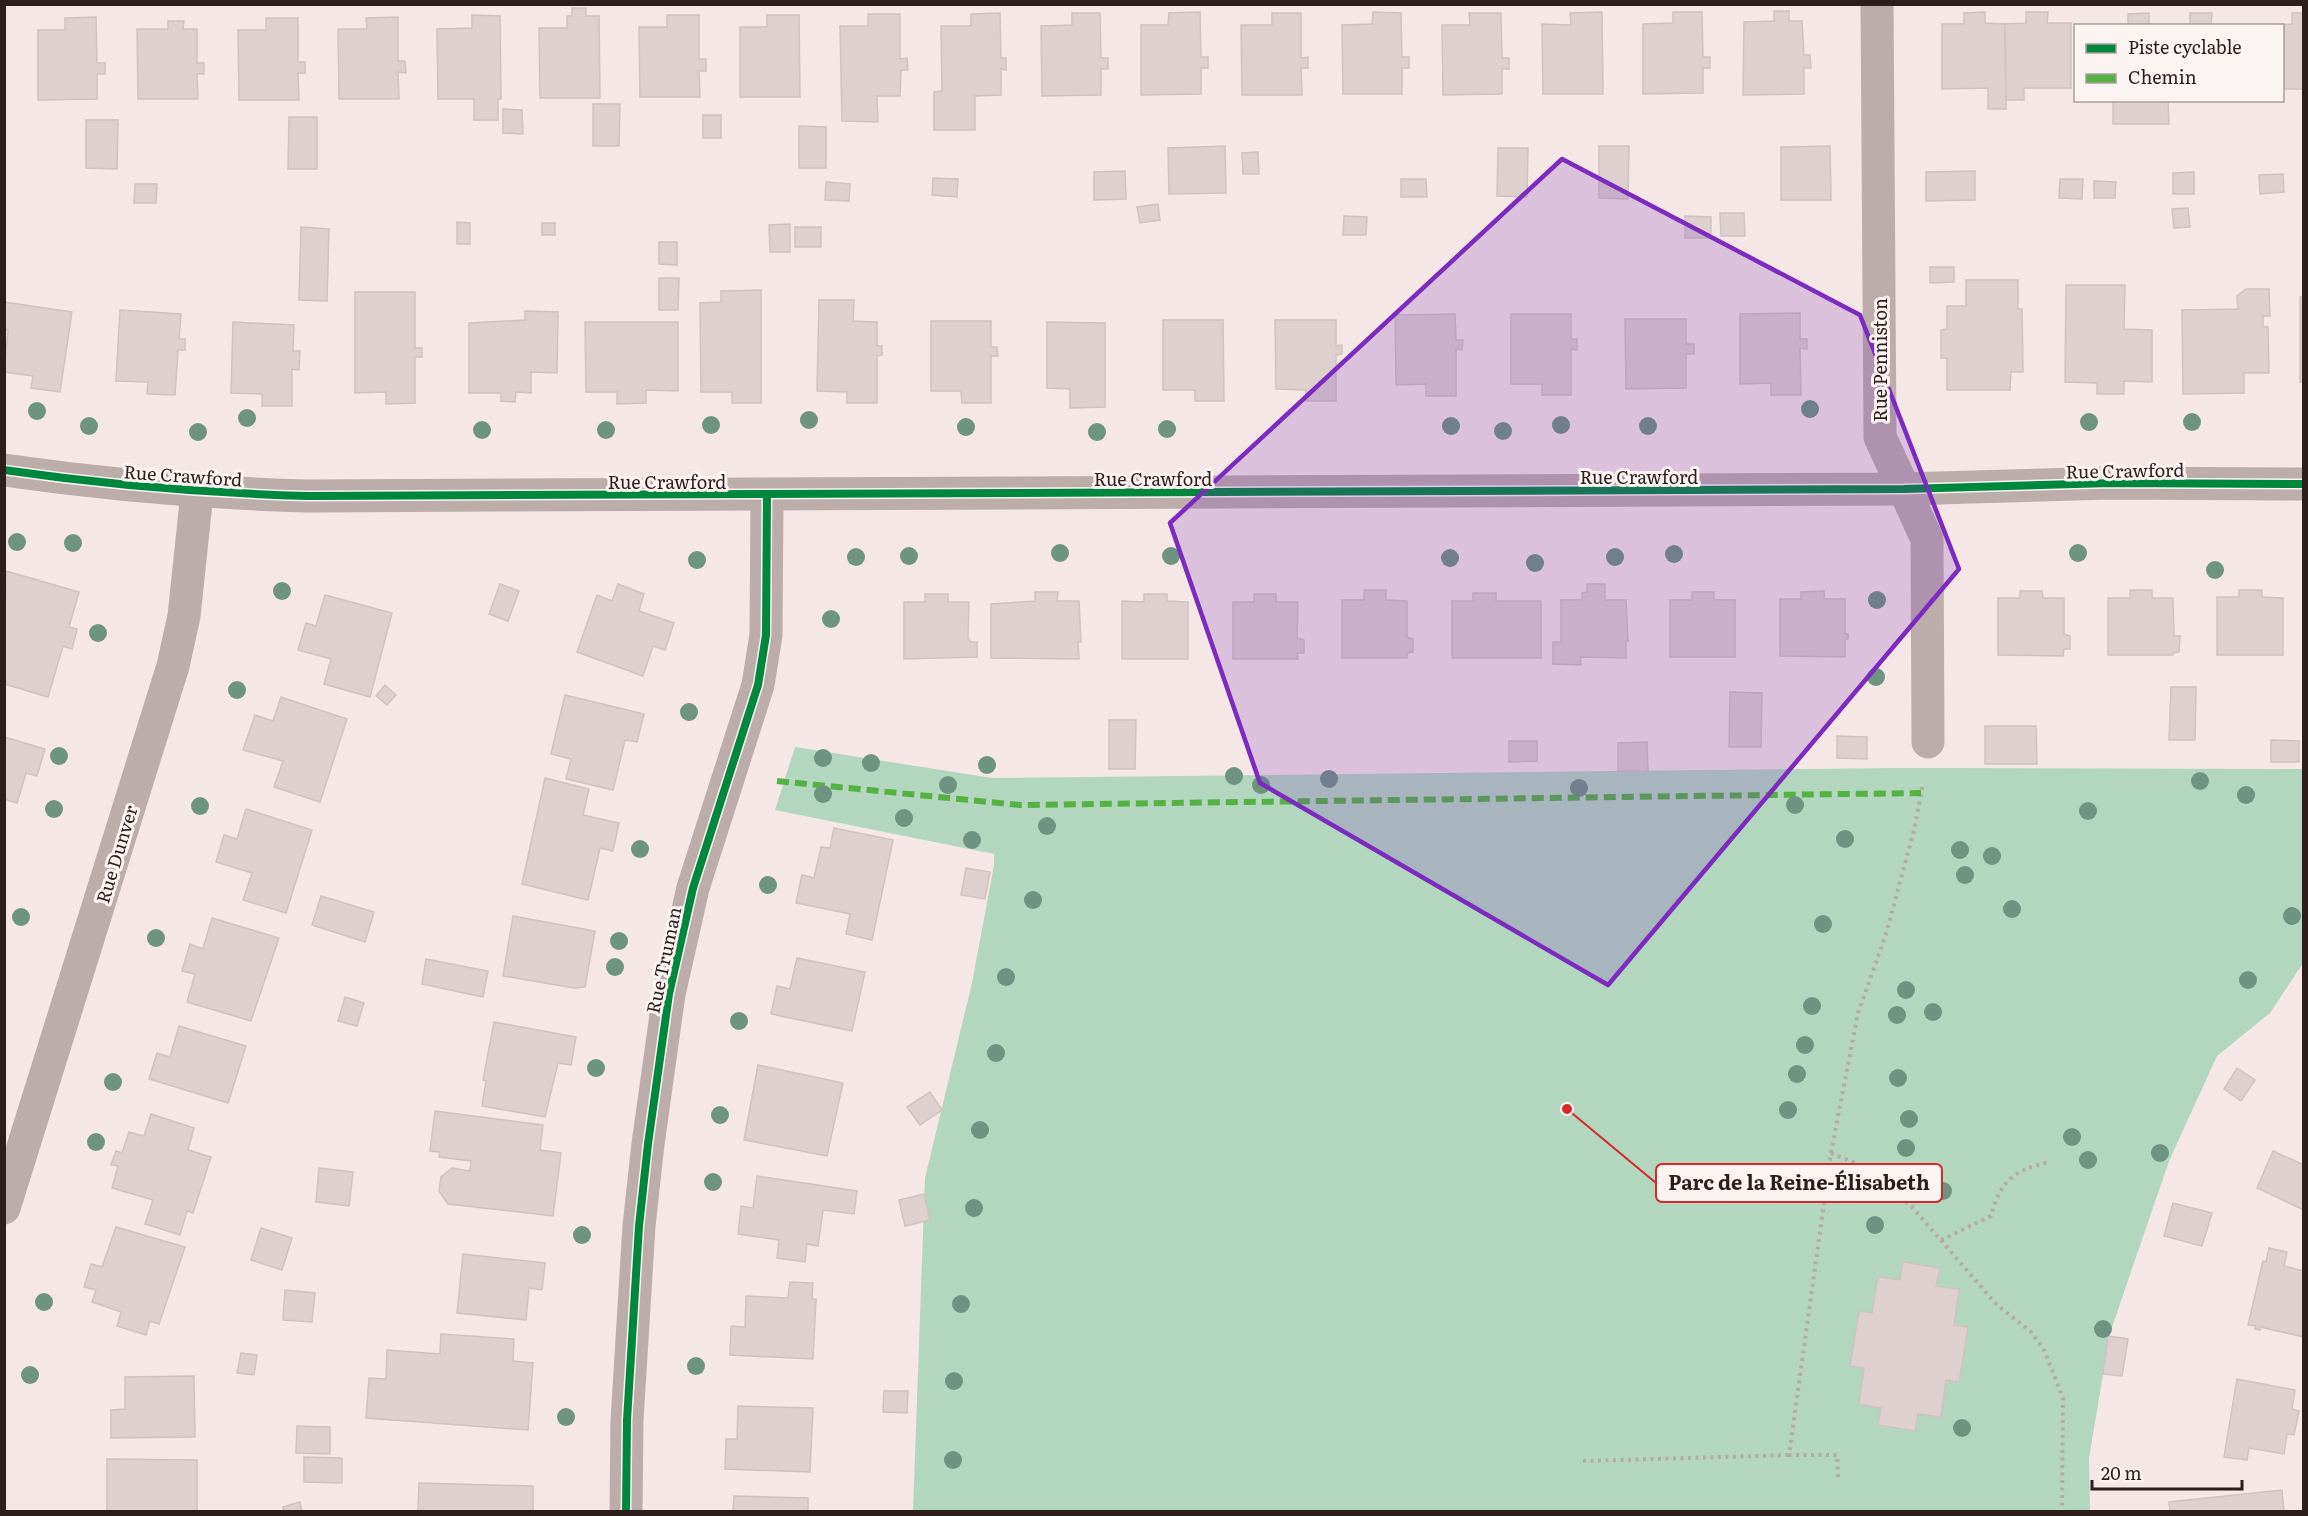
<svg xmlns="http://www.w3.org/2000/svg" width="2308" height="1516" font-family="Literata,serif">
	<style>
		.green { fill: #b3d6be }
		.building { fill: #ded0ce; stroke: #cfc2c0; stroke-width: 1.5 }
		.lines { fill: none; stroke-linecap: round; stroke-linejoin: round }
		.path { stroke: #b7aba9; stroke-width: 4; stroke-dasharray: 3 4.5; stroke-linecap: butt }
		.minor { stroke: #bcadaa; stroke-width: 33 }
		.quiet { stroke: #56b145; stroke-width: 6; stroke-dasharray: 12 6; stroke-linecap: butt }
		.cycleway-casing { stroke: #fcf4f3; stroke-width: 11 }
		.cycleway { stroke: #00873e; stroke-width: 8 }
		.tree { fill: #6e9381 }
		.marked { fill: #7b2cbf; fill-opacity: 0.2; stroke: #7b2cbf; stroke-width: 4.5; stroke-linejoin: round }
		.labels { text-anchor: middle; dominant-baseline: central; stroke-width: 6; stroke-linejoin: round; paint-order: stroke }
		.street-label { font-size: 18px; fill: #2c1e1c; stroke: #fcf4f3 }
		.leader { fill: none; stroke: #d62828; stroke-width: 2 }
		.callout-dot { fill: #d62828; stroke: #fcf4f3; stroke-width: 2 }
		.callout { fill: #fcf4f3; stroke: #d62828; stroke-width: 2 }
		.callout-label { font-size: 20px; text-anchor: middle; font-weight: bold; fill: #2c1e1c }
	</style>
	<rect width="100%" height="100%" fill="#f4e7e5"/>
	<path class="green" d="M795,747L992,778L1897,768L2303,769V963L2270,1013L2217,1056L2169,1161L2110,1333L2089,1458L2090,1511H913L925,1178L972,983L994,865V854L775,810Z"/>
	<g class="building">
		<path d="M572,8H586V16H599L600,98H540L539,28H567V16H572Z"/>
		<path d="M1774,11H1789V21H1802L1804,55H1810L1811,68H1804V94L1743,95L1744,22L1774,21Z"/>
		<path d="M1200,12L1201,57H1208V68H1201V94L1141,95V25H1168L1169,13Z"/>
		<path d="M1373,12L1401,13L1402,57H1409V68H1402V94H1343L1342,25L1372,24Z"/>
		<path d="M1602,12L1603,94H1543L1542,24L1571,25L1570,13Z"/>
		<path d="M1673,12H1702L1703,57H1710V68H1703V93L1643,94V24L1673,23Z"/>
		<path d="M1985,12V23L2005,24L2006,109H1988V88L1942,89V24H1964V13Z"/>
		<path d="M2026,12H2048L2047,23H2071V88H2024V100H2006L2005,24L2026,23Z"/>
		<path d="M1000,13L1001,58H1006V70L1001,69V95L975,96V130H934V92L942,91L941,26H971V14Z"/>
		<path d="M1072,13H1100L1101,58H1108V69H1101V95L1042,96L1041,26L1072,25Z"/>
		<path d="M1272,13H1301V58L1308,57V68H1301L1302,95H1242L1241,25H1272Z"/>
		<path d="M1469,13H1501L1502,58H1509V69H1502V94L1443,95L1442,25H1470Z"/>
		<path d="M2149,13V24L2170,26H2105L2128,25V14Z"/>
		<path d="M2190,13H2212L2211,25L2234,26H2170L2190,24Z"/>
		<path d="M2292,13H2304V89H2282V26H2270L2292,24Z"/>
		<path d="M868,14H900V59L907,58L908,70H901L900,96H877L878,122L842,121L840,26H868Z"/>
		<path d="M472,15L500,16L501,99H498V120H474V99H438L437,29L472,28Z"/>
		<path d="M667,15H699V59H706V71H699L700,97H640L639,27H667Z"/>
		<path d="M767,15H799L800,97H740V27H767Z"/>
		<path d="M96,17L97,63H105V74H97V99L38,100V30H65V18Z"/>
		<path d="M398,17V61H405L406,73L398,72L399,99H339L338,29H367L366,18Z"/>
		<path d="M266,18H298V62H305V73H298L299,100H239L238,30H266Z"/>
		<path d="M168,21H184L183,29H197V63H204V74H197L198,99H138L137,29H168Z"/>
		<path d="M2113,100H2168L2169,124H2113Z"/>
		<path d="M593,104H620L619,146H593Z"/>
		<path d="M503,109L522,110L523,134L503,133Z"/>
		<rect x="703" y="115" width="18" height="23"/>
		<path d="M289,117H317V169H288Z"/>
		<path d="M86,120H118L117,169L86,168Z"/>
		<path d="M799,126L826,127V168H799Z"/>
		<path d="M1225,146L1226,193L1169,194L1168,148Z"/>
		<path d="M1599,146H1629L1628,199L1599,198Z"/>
		<path d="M1830,146L1831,200H1781V147Z"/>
		<path d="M1498,148H1528L1527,197L1497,196Z"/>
		<path d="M1258,152L1259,174H1243L1242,153Z"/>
		<path d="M1125,171L1126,199L1094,200V172Z"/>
		<path d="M1975,171V200L1926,201V172Z"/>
		<path d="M2194,172V194H2173V173Z"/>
		<path d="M2283,174L2284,192L2260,194L2259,175Z"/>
		<path d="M933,178L958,179L957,197L932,195Z"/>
		<path d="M1401,179H1426L1427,197H1401Z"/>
		<path d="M2060,179H2083L2082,199L2059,198Z"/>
		<path d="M2094,181L2116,182L2115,198H2094Z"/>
		<path d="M826,182L850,184L849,201L825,200Z"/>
		<path d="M135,184H157L156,203H134Z"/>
		<path d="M1158,204L1160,220L1140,223L1137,207Z"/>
		<path d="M2188,208L2190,227L2174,228L2172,209Z"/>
		<path d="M1720,213H1744L1745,236H1721Z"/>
		<path d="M1344,216L1367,217L1366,235H1343Z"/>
		<path d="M1685,216L1711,217V238H1685Z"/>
		<path d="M457,222L470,223V244H457Z"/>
		<rect x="542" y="223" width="13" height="12"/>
		<path d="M790,224V252H770L769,225Z"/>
		<path d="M301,227L329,229L327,301L299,300Z"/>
		<rect x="795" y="227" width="26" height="20"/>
		<path d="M659,242H677V265L659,264Z"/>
		<path d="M1930,267H1954V282L1930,283Z"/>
		<path d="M659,278H679L678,310H659Z"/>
		<path d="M1966,280H2018V309H2022L2023,372H2011L2010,390H1947V358H1941V330L1947,329V306H1966Z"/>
		<path d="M2066,285H2125L2124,329L2152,330V382L2124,381V394H2097V383L2065,382Z"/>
		<path d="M2246,289H2269L2270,316H2263V327H2268L2269,373H2244V393L2183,394L2182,310L2238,309L2237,296Z"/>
		<path d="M761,290V403H732V392H701L700,303L721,302V291Z"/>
		<path d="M355,292H415V348H422V357H415V403L386,404V392L355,393Z"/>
		<rect x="2300" y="297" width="4" height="85"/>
		<path d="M819,300H854L853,321L877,322V346H882V355L877,356V403H847V392L817,391Z"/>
		<path d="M4,302L72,312L60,392L31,388L33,376L4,372L8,330H4Z"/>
		<path d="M120,310L181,314L179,339H185V350H178L175,395L147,394L148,382L116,381Z"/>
		<path d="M525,311L558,312L557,373L531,372V393L516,392L515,402L501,401V393H469V323L525,320Z"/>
		<path d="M1800,313V339H1807V349L1800,348L1801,395H1771V383L1740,384V314Z"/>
		<path d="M1455,314L1456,340H1463L1462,350L1456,349V396H1426V384L1396,385L1395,315Z"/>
		<path d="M1511,314H1571V339H1577V350L1571,349V395H1542V384H1511Z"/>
		<path d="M1625,319H1686V344H1694V354H1686V388L1626,389Z"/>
		<path d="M1163,320H1223L1224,401H1195V390H1163Z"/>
		<path d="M1275,320H1336V346L1342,345V354L1336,355V401H1306V390L1276,389Z"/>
		<path d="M931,321H991V347H997L998,356H991V403H962L961,391H931Z"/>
		<path d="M233,322L294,325L293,351H300L299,370L292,369V406H262V394L231,393Z"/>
		<path d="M585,322H678V391L646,390V403L617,404V392H586Z"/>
		<path d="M1047,322L1105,323V407L1070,408V389L1047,388Z"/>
		<path d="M6,571L79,592L69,627L77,629L72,649L63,646L48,697L4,684Z"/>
		<path d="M500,584L519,591L508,621L489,614Z"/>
		<path d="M618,584L644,594L639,611L674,623L665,650L653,646L643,676L577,652L597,595L612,601Z"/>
		<path d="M1587,584H1605V600H1626L1628,641H1626V658L1580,657L1581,665L1553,664V642H1561V600H1582V593L1587,592Z"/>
		<path d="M1364,590H1386V600L1407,601V637L1413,639V652L1407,653V658H1342V600H1364Z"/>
		<path d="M2130,590H2152V598H2173L2174,636H2180L2179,652L2173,653V655H2108V598H2130Z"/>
		<path d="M2239,590H2262V597L2283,598V655H2217V597H2239Z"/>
		<path d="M1824,591V599H1845V634H1848V639L1845,640V657L1780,656V599H1801V592Z"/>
		<path d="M2020,591H2042L2043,598H2064V634L2070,636V649H2064L2063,656L1998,655V598H2020Z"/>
		<path d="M1035,592H1058L1057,601H1079L1081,642H1078L1079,659L991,658V604L1035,601Z"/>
		<path d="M1692,592H1714V600H1735V657H1670V600H1692Z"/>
		<path d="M1473,593H1496V601H1541V658H1452V601H1473Z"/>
		<path d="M925,594H948V602H969L968,638L971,642H977V657L904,659V602H925Z"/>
		<path d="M1144,594H1167V601L1188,602V659H1122V601L1144,602Z"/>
		<path d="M1254,594H1276V602H1298L1297,638L1304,640V653H1297L1298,659H1233V602H1254Z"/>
		<path d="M325,595L392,613L370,697L324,684L331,659L298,650L306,623L316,626Z"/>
		<path d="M385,685L396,695L387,705L376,696Z"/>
		<path d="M2171,687H2196L2195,740H2169Z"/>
		<path d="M1730,692L1762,693L1761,747H1729Z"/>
		<path d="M565,695L644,714L637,742L625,740L613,790L566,779L571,759L551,754Z"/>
		<path d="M281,697L347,719L320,802L274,787L283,761L243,750L255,715L273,721Z"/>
		<path d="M1109,720H1136L1135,769H1109Z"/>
		<path d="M1985,726H2036L2037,764H1985Z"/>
		<path d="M1837,736L1867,737V759L1837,758Z"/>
		<path d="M4,737L45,749L37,776L26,773L17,803L4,799Z"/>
		<path d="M2271,740L2299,741V762H2271Z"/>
		<path d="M1509,741H1537V761L1509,762Z"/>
		<path d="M1647,742L1648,771H1618V743Z"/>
		<path d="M545,778L589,789L583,815L619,823L613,851L600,848L588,900L522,884Z"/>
		<path d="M246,809L312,830L286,913L243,900L252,873L216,862L224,835L237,839Z"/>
		<path d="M834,828L893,840L872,940L846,934L850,914L796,903L802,875L814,878L821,847L830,848Z"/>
		<path d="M966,868L990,872L985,899L961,895Z"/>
		<path d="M321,896L374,912L365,942L312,925Z"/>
		<path d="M513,916L595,931L585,987L574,988L503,976Z"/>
		<path d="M212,918L279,938L251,1021L187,1002L195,974L182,971L190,944L203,949Z"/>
		<path d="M797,958L865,972L852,1031L771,1014L777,986L790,989Z"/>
		<path d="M426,959L488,971L483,997L422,984Z"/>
		<path d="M345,997L364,1003L357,1026L338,1021Z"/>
		<path d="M494,1022L576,1037L571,1065L558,1063L545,1117L482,1106L486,1081L483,1080Z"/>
		<path d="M179,1026L246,1046L228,1103L149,1079L157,1053L170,1057Z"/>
		<path d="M758,1065L843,1083L827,1156L744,1140Z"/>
		<path d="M2237,1068L2255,1080L2241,1101L2224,1089Z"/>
		<path d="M930,1092L942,1110L920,1125L907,1107Z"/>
		<path d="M435,1111L543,1125L540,1150L561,1153L553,1216L448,1204L439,1191L441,1177L452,1168L470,1171L471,1161L439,1157L440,1152L430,1151Z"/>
		<path d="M151,1114L194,1128L188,1150L211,1157L193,1213L187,1211L180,1235L145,1224L153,1200L112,1188L118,1166L111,1165L116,1151L122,1153L129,1132L144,1136Z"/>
		<path d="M2273,1151L2304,1165V1210L2257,1188Z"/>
		<path d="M319,1168L353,1172L349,1206L316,1202Z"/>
		<path d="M757,1176L857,1191L854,1214L823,1210L818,1246L807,1244L805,1262L777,1258L779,1240L738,1234L741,1206L753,1208Z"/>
		<path d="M924,1194L930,1220L905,1226L899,1200Z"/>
		<path d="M2173,1203L2212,1213L2202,1246L2164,1236Z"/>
		<path d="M116,1227L185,1247L159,1324L150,1321L146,1335L117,1326L121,1312L92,1302L96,1290L84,1287L91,1264L102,1267Z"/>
		<path d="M261,1228L292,1238L282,1270L251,1260Z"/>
		<path d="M2269,1248L2287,1252L2284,1266L2304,1271V1337L2260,1327V1330L2255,1329L2256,1326L2248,1325L2263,1261L2266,1262Z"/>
		<path d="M463,1254L545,1263L542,1290L529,1288L526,1320L457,1313Z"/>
		<path d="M1903,1262L1940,1268L1936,1286L1959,1289L1954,1325L1968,1327L1959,1382L1946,1380L1941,1417L1918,1414L1915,1431L1878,1425L1881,1408L1859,1404L1864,1368L1850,1366L1859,1311L1872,1313L1878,1277L1900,1280Z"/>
		<path d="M790,1282L813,1283L812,1299H816L813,1359L730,1355L731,1326L745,1327L746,1296L788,1298Z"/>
		<path d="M285,1290L315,1293L312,1322L283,1320Z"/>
		<path d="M441,1334L514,1339L513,1361L533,1363L528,1430L366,1418L369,1378L386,1379L387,1350L440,1354Z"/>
		<path d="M2108,1336L2128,1339L2122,1376L2103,1374Z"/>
		<path d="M241,1353L257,1355L254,1375L237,1373Z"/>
		<path d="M194,1376L195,1437L111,1438V1410L125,1409V1377Z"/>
		<path d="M2237,1379L2295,1390L2292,1409L2299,1411L2294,1435L2287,1434L2284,1454L2249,1448L2247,1460L2224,1457Z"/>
		<path d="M884,1391H908L907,1413L883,1412Z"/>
		<path d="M738,1406L813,1408L810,1472L725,1469L726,1439H737Z"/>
		<path d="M297,1426L330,1427V1454L296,1453Z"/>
		<path d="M304,1457L342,1458V1483L304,1482Z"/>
		<path d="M107,1459L197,1460V1512H107Z"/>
		<path d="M419,1483L533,1486V1512H418Z"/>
		<path d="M2282,1490L2284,1512H2170L2169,1502Z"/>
		<path d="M734,1496L808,1498V1512H733Z"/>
		<path d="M300,1502L302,1512H284L283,1507Z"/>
	</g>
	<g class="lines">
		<g class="path">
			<path d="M1831,1153L1867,1168L1912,1207L1997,1305L2031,1332L2044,1350L2063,1398L2062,1512"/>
			<path d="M1941,1240L1991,1216C2000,1181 2014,1170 2049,1162"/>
			<path d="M1583,1461L1789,1455"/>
			<path d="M1838,1477L1837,1455H1789L1831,1153L1858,1013L1886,934L1914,830L1923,784"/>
		</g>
		<g class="minor">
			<path d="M1877,4L1880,437L1927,539L1928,742"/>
			<path d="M4,470C107,485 205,493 308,496L1904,489L2111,483L2304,484"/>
			<path d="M4,1208L173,666L184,616L197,493"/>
			<path d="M626,1512L627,1420L639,1226L648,1144L669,994L693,888L758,685L766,635L767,496"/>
		</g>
		<path class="quiet" d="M777,781L1020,805L1921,793"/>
		<defs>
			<g id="cycleway">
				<path d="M4,470C107,485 205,493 308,496L1904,489L2111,483L2304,484"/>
				<path d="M626,1512L627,1420L639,1226L648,1144L669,994L693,888L758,685L766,635L767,496"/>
			</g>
		</defs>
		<use href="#cycleway" class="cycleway-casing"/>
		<use href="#cycleway" class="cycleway"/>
	</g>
	<g class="tree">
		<circle cx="1810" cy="409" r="9"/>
		<circle cx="37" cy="411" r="9"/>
		<circle cx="247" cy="418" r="9"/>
		<circle cx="809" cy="420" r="9"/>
		<circle cx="2089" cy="422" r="9"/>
		<circle cx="2192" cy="422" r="9"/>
		<circle cx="711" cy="425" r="9"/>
		<circle cx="1561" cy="425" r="9"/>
		<circle cx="89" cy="426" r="9"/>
		<circle cx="1451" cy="426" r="9"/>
		<circle cx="1648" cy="426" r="9"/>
		<circle cx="966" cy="427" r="9"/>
		<circle cx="1167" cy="429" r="9"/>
		<circle cx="482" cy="430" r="9"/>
		<circle cx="606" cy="430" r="9"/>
		<circle cx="1503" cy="431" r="9"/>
		<circle cx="198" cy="432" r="9"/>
		<circle cx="1097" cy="432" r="9"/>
		<circle cx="17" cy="542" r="9"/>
		<circle cx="73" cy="543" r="9"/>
		<circle cx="1060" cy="553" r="9"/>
		<circle cx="2078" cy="553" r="9"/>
		<circle cx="1674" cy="554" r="9"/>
		<circle cx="909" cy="556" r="9"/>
		<circle cx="1171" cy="556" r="9"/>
		<circle cx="856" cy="557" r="9"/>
		<circle cx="1615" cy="557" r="9"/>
		<circle cx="1450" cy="558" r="9"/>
		<circle cx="697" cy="560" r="9"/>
		<circle cx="1535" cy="563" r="9"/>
		<circle cx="2215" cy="570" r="9"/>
		<circle cx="282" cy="591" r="9"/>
		<circle cx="1877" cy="600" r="9"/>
		<circle cx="831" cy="619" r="9"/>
		<circle cx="98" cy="633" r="9"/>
		<circle cx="1876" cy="677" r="9"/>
		<circle cx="237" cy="690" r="9"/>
		<circle cx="689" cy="712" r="9"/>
		<circle cx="59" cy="756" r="9"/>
		<circle cx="823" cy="758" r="9"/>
		<circle cx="871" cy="763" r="9"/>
		<circle cx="987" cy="765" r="9"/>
		<circle cx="1234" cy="776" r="9"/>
		<circle cx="1329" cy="779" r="9"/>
		<circle cx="2200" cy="781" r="9"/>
		<circle cx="948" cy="785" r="9"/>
		<circle cx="1261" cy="785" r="9"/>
		<circle cx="1579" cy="788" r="9"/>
		<circle cx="823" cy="794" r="9"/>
		<circle cx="2246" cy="795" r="9"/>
		<circle cx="1795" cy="805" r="9"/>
		<circle cx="200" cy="806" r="9"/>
		<circle cx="54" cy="809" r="9"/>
		<circle cx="2088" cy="811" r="9"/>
		<circle cx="904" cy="818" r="9"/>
		<circle cx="1047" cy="826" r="9"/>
		<circle cx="1845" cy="839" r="9"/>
		<circle cx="972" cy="840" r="9"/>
		<circle cx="640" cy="849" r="9"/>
		<circle cx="1960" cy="850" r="9"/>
		<circle cx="1992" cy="856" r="9"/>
		<circle cx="1965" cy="875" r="9"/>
		<circle cx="768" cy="885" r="9"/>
		<circle cx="1033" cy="900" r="9"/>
		<circle cx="2012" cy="909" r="9"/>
		<circle cx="2292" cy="916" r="9"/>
		<circle cx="21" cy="917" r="9"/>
		<circle cx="1823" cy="924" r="9"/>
		<circle cx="156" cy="938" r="9"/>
		<circle cx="619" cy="941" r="9"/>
		<circle cx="615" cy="967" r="9"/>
		<circle cx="1006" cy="977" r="9"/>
		<circle cx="2248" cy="980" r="9"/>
		<circle cx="1906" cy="990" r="9"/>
		<circle cx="1812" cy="1006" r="9"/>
		<circle cx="1933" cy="1012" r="9"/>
		<circle cx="1897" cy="1015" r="9"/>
		<circle cx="739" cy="1021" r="9"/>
		<circle cx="1805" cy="1045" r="9"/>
		<circle cx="996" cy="1053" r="9"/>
		<circle cx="596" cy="1068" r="9"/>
		<circle cx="1797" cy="1074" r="9"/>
		<circle cx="1898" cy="1078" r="9"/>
		<circle cx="113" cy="1082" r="9"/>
		<circle cx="1788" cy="1110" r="9"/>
		<circle cx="720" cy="1115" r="9"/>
		<circle cx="1909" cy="1119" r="9"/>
		<circle cx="980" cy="1130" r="9"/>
		<circle cx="2072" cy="1137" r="9"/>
		<circle cx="96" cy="1142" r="9"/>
		<circle cx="1906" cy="1148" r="9"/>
		<circle cx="2160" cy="1153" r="9"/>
		<circle cx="2088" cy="1160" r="9"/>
		<circle cx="713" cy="1182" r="9"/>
		<circle cx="1943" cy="1191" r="9"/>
		<circle cx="974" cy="1208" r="9"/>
		<circle cx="1875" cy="1225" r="9"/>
		<circle cx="582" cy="1235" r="9"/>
		<circle cx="44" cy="1302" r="9"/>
		<circle cx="961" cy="1304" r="9"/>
		<circle cx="2103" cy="1329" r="9"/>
		<circle cx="696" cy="1366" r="9"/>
		<circle cx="30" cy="1375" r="9"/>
		<circle cx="954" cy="1381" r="9"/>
		<circle cx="566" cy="1417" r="9"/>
		<circle cx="1962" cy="1428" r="9"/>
		<circle cx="953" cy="1460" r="9"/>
	</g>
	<path class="marked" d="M1562,159L1860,315L1959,569L1608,985L1260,783L1170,523Z"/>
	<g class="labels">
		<g class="street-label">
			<text transform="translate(1879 360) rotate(-90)">Rue Penniston</text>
			<text transform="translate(2125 470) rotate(-1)">Rue Crawford</text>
			<text transform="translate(183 475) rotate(4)">Rue Crawford</text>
			<text x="1639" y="476">Rue Crawford</text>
			<text x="1153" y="478">Rue Crawford</text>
			<text x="667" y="481">Rue Crawford</text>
			<text transform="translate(116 854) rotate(-73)">Rue Dunver</text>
			<text transform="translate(663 960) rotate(-78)">Rue Truman</text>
		</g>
	</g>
	<path class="leader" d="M1567 1109L1656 1183"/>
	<circle class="callout-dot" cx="1567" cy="1109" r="6"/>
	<rect class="callout" x="1656" y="1164" width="286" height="38" rx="6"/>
	<g class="callout-label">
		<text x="1799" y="1190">Parc de la Reine-Élisabeth</text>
	</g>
	<rect width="2308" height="1516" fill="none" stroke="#2c1e1c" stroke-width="12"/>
	<rect x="2074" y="24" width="210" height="78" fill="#fcf4f3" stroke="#a99e9d" stroke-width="1.5"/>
	<rect x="2086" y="44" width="30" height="9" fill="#00873e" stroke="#a99e9d" stroke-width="1.5"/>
	<text x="2128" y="54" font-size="18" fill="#2c1e1c">Piste cyclable</text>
	<rect x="2086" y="74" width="30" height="9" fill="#56b145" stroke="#a99e9d" stroke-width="1.5"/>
	<text x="2128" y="84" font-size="18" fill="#2c1e1c">Chemin</text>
	<path d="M2092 1480v9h150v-9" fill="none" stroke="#2c1e1c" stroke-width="3"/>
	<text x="2101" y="1480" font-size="18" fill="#2c1e1c" stroke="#fcf4f3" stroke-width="4.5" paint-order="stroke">20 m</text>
</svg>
